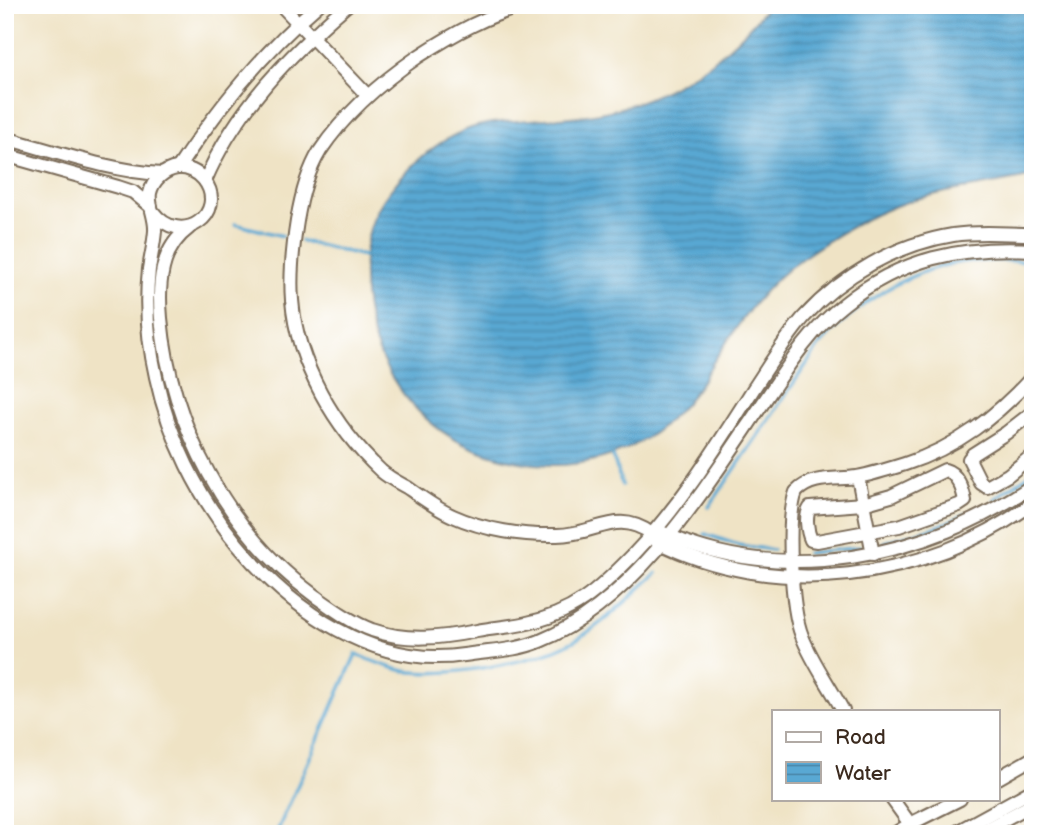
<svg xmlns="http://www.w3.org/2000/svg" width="1038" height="839" font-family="'Balsamiq Sans',sans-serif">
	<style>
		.water { fill: url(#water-rules); stroke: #4a6978; stroke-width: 2 }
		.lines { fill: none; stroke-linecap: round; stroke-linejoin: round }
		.stream { stroke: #59a8d3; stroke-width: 3.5 }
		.minor-casing { stroke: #7a6b58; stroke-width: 16 }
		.minor { stroke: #fff; stroke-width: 12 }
	</style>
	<defs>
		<pattern id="water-rules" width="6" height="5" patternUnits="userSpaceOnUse" patternTransform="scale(1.75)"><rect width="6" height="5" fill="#59a8d3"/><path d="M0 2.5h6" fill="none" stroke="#4b89ab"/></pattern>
	</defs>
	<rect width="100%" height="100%" fill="#fff"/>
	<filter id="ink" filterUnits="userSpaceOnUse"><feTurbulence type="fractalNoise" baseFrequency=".0143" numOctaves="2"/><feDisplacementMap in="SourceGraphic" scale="14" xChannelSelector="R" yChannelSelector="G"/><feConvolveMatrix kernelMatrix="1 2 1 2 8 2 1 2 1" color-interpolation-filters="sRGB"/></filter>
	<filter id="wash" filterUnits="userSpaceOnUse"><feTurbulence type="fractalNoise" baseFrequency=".00686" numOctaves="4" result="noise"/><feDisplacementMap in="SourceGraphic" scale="28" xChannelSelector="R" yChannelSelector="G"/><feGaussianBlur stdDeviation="1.57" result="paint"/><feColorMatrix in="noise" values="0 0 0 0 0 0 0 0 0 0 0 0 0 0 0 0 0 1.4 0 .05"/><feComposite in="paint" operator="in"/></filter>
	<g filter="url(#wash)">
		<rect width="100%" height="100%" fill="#efe3c5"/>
		<path class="water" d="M769,5H1033V176C991,186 939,190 901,204C865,217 832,237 801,259C766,283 741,320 718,355C710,366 704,380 695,391C643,463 561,481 480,451C427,432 385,383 371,328C360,284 359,230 389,192C413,160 451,128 493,123C533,118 573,120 613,110C678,93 727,57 769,5Z"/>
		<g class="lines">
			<g class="stream">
				<path d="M235,224L283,236"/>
				<path d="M301,241L364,256"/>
				<path d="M613,456L622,485"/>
				<path d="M994,499L1033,472"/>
				<path d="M709,507L819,346C856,304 905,271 962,262C985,259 1009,261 1033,261"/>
				<path d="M705,534L738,545L773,550"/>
				<path d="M884,542L936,527L975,510"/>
				<path d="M807,553L862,547"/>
				<path d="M276,834L356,654C374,662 393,670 412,672C452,676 528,663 564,646C600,629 628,598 657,573"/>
			</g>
		</g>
	</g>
	<g filter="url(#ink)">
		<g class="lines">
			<defs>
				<g id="minor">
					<path d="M281,5L367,95"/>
					<path d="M529,5C490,13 453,34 419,56C381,82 346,112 320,151C307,172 301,197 297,221C293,246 290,275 292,300C297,364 335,428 381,471C389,478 399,483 408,488C422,498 437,509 453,516C484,530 523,536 557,535C597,535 616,508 652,534"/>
					<path d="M5,138C53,151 113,172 162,174"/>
					<path d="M5,155L118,187L133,192L151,207"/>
					<path d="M178,168C217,109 264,51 318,5"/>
					<path d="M205,181C235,110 290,54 347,5"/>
					<path d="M153,212C181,249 229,213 204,180C198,172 187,167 177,168C164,170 153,180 150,193C148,205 156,218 155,231C154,244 151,256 149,269C145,305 148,342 156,377C169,438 198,496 237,544C291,610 375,669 464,655C489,651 516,651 540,641C635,603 706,487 761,406C786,369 809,331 844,304C901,258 961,246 1033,250"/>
					<path d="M189,228C160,249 158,285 161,318C171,426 227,532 315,596C332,608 351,622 372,630C407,642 441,638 477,631C492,628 508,627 523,624C574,614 598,591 633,555C681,505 717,446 754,388C770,364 785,339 804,317C842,275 897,244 953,235C979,231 1006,234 1033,234"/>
					<path d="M1033,412L1006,433L973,454L969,459L981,483L987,487L1008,475L1033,455"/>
					<path d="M945,470C957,473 963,489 965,501L959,505L899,526L817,541L811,540C807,531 805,516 810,508L863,504L891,496Z"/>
					<path d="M858,477L873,554"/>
					<path d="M661,532C780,588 928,558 1033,485"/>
					<path d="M656,541C774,602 927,581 1033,503"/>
					<path d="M843,711C830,686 812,662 802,636C791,609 786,518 796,492C812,475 837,480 857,477C873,474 889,469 905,464C957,447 996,417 1033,376"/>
					<path d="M998,778L1033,758"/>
					<path d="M892,799L910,824L960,799"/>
					<path d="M894,834L910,824"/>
					<path d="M953,834L1033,790"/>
					<path d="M977,834L1033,804"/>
				</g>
			</defs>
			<use href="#minor" class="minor-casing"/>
			<use href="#minor" class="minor"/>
		</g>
	</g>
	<rect width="1038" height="839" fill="none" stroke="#fff" stroke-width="28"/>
	<rect x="772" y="710" width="228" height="91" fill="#ffffff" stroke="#b1aaa5" stroke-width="2"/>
	<rect x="786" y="732" width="35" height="10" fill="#ffffff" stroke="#b1aaa5" stroke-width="2"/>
	<text x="835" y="744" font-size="21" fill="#3b2a1e">Road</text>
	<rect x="786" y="762" width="35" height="21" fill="url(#water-rules)" stroke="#b1aaa5" stroke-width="2"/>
	<text x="835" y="780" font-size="21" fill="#3b2a1e">Water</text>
</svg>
